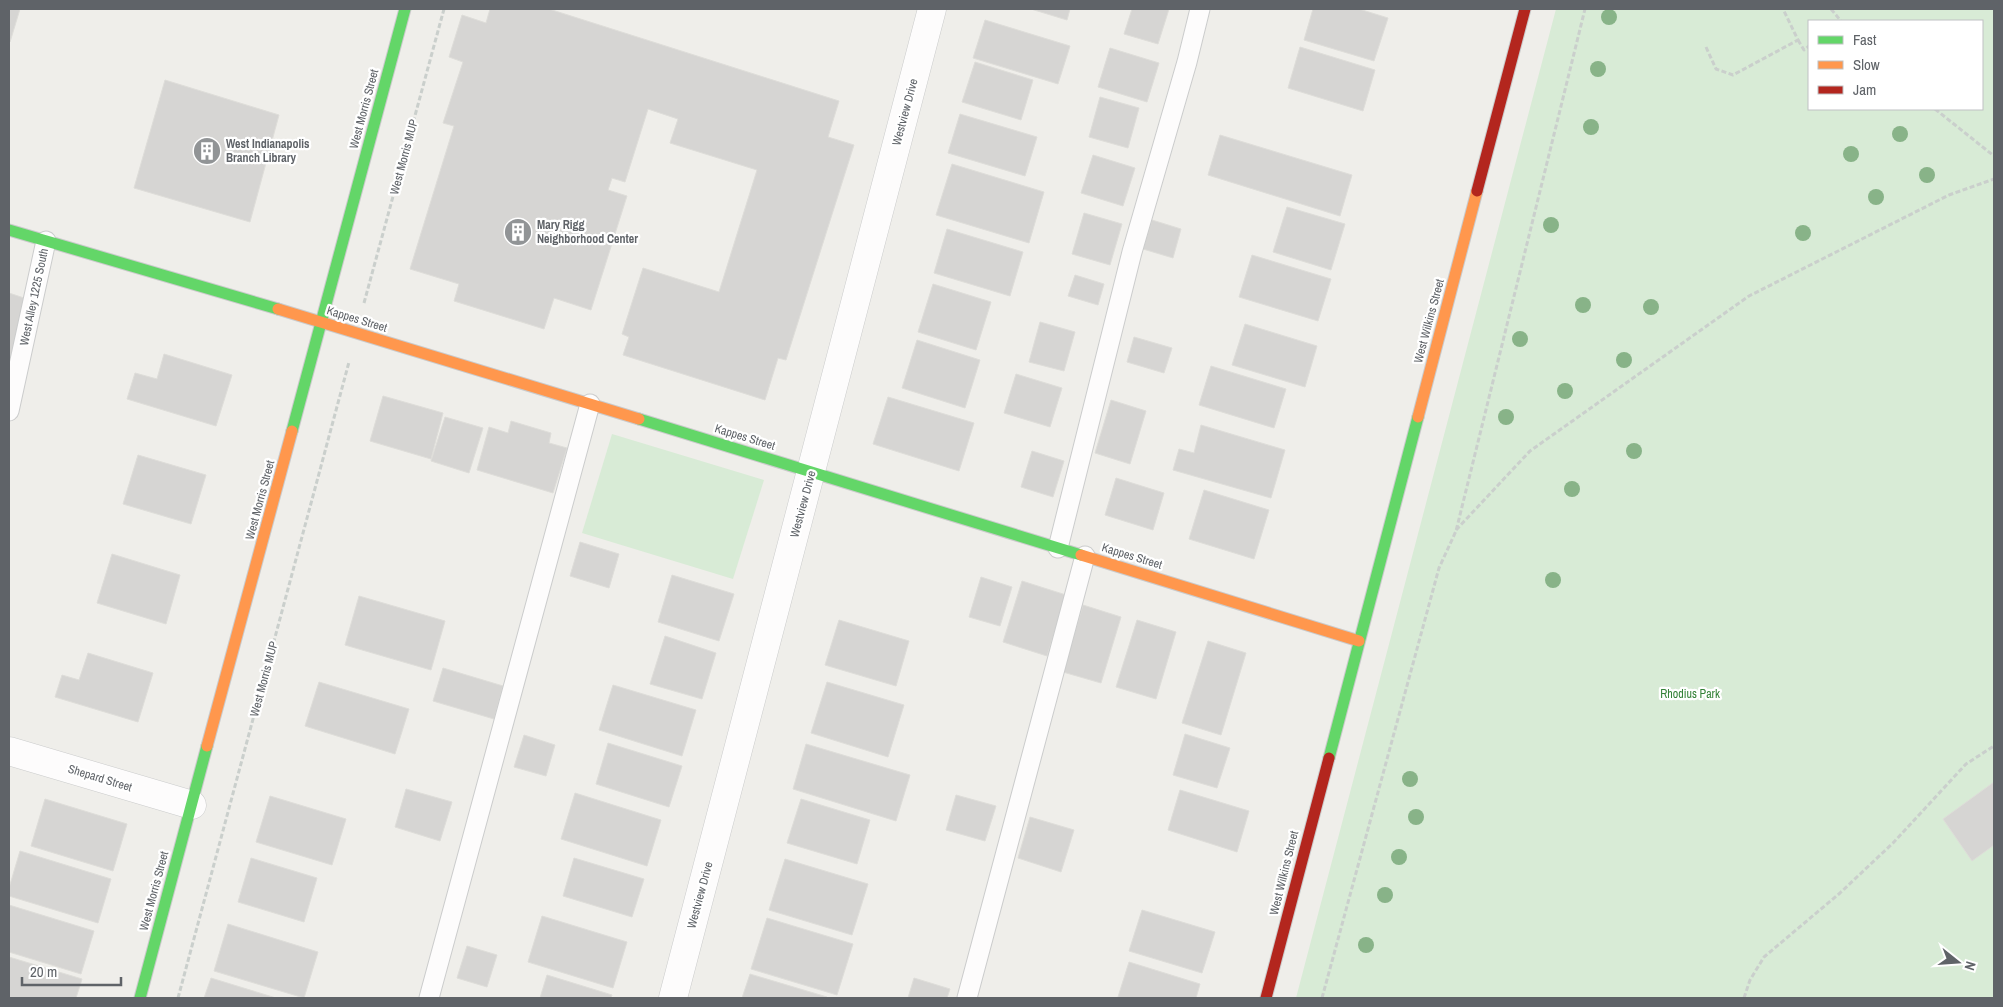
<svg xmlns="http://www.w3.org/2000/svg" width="2003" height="1007" font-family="'Archivo Narrow',sans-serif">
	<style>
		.green { fill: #d8ebd6; fill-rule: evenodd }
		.building { fill: #d6d5d3; stroke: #deddd9 }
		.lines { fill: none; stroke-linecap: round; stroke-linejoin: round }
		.lane-casing { stroke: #cbcccc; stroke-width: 21 }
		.street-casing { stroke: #cbcccc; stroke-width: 29 }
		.fast-casing { stroke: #cacacb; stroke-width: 13 }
		.slow-casing { stroke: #cacacb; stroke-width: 13 }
		.jam-casing { stroke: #cacacb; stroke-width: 13 }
		.path { stroke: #cacfcc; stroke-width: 3; stroke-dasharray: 5 2.5; stroke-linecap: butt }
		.lane { stroke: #fdfcfc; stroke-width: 19 }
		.street { stroke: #fdfcfc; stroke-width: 28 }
		.fast { stroke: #63d668; stroke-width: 11 }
		.slow { stroke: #ff974d; stroke-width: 11 }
		.jam { stroke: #b3261e; stroke-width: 11 }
		.tree { fill: #88b388 }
		.labels { text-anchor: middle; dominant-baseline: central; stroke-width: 4.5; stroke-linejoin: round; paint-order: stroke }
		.street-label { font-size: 12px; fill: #5f6368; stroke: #fff }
		.poi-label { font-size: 12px; font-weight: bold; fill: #5f6368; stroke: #fff; text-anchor: start }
		.park-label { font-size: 12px; fill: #348238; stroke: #fff }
	</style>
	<rect width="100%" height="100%" fill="#efeeea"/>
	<g class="green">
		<path d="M1556,9H1994V998H1296ZM1809,21H1982V109H1809Z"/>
		<path d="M612,434L764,480L733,579L582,533Z"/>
	</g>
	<g class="building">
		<path d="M9,9H20L10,42H9Z"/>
		<path d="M490,9H549L839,101L828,137L854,145L786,360L778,358L765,400L623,355L629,337L622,334L643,268L719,292L757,170L670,143L678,119L648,109L625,182L612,178L608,190L627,196L591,310L554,298L544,329L454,301L459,284L410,269L454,126L443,123L463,62L449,57L462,15L486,23Z"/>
		<path d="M1031,9H1070L1067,20Z"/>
		<path d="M1132,9H1169L1158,44L1124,34Z"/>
		<path d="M1313,9H1359L1388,18L1374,61L1304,40Z"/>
		<path d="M985,20L1070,46L1058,84L973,58Z"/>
		<path d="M1300,47L1375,70L1363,111L1288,88Z"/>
		<path d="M1110,48L1159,63L1147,102L1098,87Z"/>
		<path d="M975,62L1033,80L1021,120L962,102Z"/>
		<path d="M165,80L279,115L250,222L134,188Z"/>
		<path d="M1100,97L1139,108L1128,148L1089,137Z"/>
		<path d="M960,114L1037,137L1025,176L948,153Z"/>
		<path d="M1220,135L1352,175L1340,216L1208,175Z"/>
		<path d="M1093,155L1135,168L1123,206L1081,193Z"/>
		<path d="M952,164L1044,192L1029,243L936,215Z"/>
		<path d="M1287,207L1345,224L1331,270L1273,252Z"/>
		<path d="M1084,213L1122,224L1110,265L1072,254Z"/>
		<path d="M1152,220L1181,229L1173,258L1143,249Z"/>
		<path d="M947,229L1023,252L1010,296L934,273Z"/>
		<path d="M1252,255L1331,279L1318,321L1239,297Z"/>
		<path d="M1075,275L1104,284L1098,305L1068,296Z"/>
		<path d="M933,284L991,302L976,350L918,332Z"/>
		<path d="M9,293L30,300L12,360L9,359Z"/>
		<path d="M1040,322L1075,332L1064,371L1029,362Z"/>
		<path d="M1245,324L1317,346L1305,387L1232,365Z"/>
		<path d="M1134,337L1172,348L1164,373L1127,362Z"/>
		<path d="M917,340L980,360L965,408L902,388Z"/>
		<path d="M164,354L232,375L216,426L127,399L135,373L157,379Z"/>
		<path d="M1211,366L1286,389L1274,428L1199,405Z"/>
		<path d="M1016,374L1062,388L1050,427L1004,413Z"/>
		<path d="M383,396L443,413L431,459L370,441Z"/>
		<path d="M888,397L974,423L959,471L873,444Z"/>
		<path d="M1111,400L1146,411L1130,464L1095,453Z"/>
		<path d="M445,417L483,428L469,473L431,461Z"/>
		<path d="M511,421L551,433L549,443L567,448L553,493L477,470L489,427L508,433Z"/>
		<path d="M1201,425L1285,450L1271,498L1173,470L1179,449L1194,453Z"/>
		<path d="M1032,451L1064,461L1053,497L1021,487Z"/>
		<path d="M138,455L206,475L191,524L123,504Z"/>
		<path d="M1116,478L1164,493L1153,530L1105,515Z"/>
		<path d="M1204,490L1269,510L1254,559L1189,539Z"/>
		<path d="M580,542L619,554L609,588L570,576Z"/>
		<path d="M112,554L180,575L166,624L97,603Z"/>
		<path d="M672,575L734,594L719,641L658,622Z"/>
		<path d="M981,577L1012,587L1000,626L969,617Z"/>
		<path d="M1022,581L1066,595L1047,656L1003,642Z"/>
		<path d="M359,596L445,621L431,670L345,645Z"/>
		<path d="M1083,605L1121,617L1101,683L1063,672Z"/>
		<path d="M839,620L909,641L896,686L825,665Z"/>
		<path d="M1137,620L1176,632L1156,699L1116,687Z"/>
		<path d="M665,636L716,653L702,699L650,684Z"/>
		<path d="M1208,641L1246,653L1221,735L1182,723Z"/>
		<path d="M88,653L153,673L138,722L55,697L62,675L79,680Z"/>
		<path d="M443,668L503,686L494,719L433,701Z"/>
		<path d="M319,682L409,709L395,754L305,726Z"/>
		<path d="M827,682L904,705L888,757L811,733Z"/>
		<path d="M613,685L696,710L682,756L599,730Z"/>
		<path d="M1185,734L1230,748L1217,788L1173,775Z"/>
		<path d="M524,735L555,745L546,776L514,767Z"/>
		<path d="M608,743L682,766L669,807L596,784Z"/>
		<path d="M806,744L910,775L896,821L793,789Z"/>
		<path d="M1994,782V845L1972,861L1943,819Z"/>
		<path d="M406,789L452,802L440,841L395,827Z"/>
		<path d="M1180,790L1249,811L1237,852L1168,830Z"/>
		<path d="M575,793L661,820L647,866L561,839Z"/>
		<path d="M956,795L996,806L985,841L946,830Z"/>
		<path d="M270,796L346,819L332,865L256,842Z"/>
		<path d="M45,799L127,824L113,871L31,846Z"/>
		<path d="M801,799L870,820L857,864L787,843Z"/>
		<path d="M1030,817L1074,830L1061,872L1018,858Z"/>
		<path d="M20,851L111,879L98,923L9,896V888Z"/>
		<path d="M251,858L317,878L304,922L238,902Z"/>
		<path d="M574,858L644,879L632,917L563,896Z"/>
		<path d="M785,859L868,884L852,935L769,910Z"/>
		<path d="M9,905L94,931L81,974L9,952Z"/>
		<path d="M1142,910L1215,932L1202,973L1129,951Z"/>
		<path d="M542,916L627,942L613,988L528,962Z"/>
		<path d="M767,918L853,944L837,995L751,969Z"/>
		<path d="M228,924L318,952L304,998L214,971Z"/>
		<path d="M467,946L497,955L487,987L457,978Z"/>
		<path d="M9,957L82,979L76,998H9Z"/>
		<path d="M1129,962L1200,984L1196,998H1123L1118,997Z"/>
		<path d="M750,974L827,997L826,998H742Z"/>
		<path d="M547,975L612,995L611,998H540Z"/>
		<path d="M211,978L276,998H204Z"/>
		<path d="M914,978L950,989L947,998H908Z"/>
	</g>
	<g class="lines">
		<defs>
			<g id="lane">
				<path d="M9,411L46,241"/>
				<path d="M1058,548L1132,252L1187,62L1200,9"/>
				<path d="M429,998L590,404"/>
				<path d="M967,998L1085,556"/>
			</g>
			<g id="street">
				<path d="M9,751L192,805"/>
				<path d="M673,998L932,9"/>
			</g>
			<g id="fast">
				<path d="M9,230L278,309"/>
				<path d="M639,419L1081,555"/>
				<path d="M292,431L405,9"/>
				<path d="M1329,758L1418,417"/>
				<path d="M140,998L207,746"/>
			</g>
			<g id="slow">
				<path d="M278,309L639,419"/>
				<path d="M1418,417L1477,191"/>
				<path d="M1081,555L1359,641"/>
				<path d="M207,746L292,431"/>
			</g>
			<g id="jam">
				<path d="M1477,191L1525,9"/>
				<path d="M1266,998L1329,758"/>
			</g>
		</defs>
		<use href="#lane" class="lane-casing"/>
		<use href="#street" class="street-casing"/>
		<use href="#fast" class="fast-casing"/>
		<use href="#slow" class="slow-casing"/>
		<use href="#jam" class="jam-casing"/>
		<g class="path">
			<path d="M1831,9L1841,21"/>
			<path d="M1798,40L1804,50L1809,46"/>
			<path d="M1706,47L1716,69L1733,75L1798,40L1783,9"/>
			<path d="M1935,109L1994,156"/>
			<path d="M364,303L444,9"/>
			<path d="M1456,530L1530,451L1749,296L1949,195L1994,179"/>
			<path d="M178,998L349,362"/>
			<path d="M1322,998L1439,568L1456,531L1585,9"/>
			<path d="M1744,998L1750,980L1764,957L1840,893L1893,843L1966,764L1994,746"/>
		</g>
		<use href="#lane" class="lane"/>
		<use href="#street" class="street"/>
		<use href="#fast" class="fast"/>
		<use href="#slow" class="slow"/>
		<use href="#jam" class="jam"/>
	</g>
	<g class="tree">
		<circle cx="1609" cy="17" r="8"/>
		<circle cx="1598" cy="69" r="8"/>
		<circle cx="1591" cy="127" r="8"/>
		<circle cx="1900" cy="134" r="8"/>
		<circle cx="1851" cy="154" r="8"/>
		<circle cx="1927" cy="175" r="8"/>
		<circle cx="1876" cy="197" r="8"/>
		<circle cx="1551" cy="225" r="8"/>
		<circle cx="1803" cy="233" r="8"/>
		<circle cx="1583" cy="305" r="8"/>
		<circle cx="1651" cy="307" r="8"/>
		<circle cx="1520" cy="339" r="8"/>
		<circle cx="1624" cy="360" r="8"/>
		<circle cx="1565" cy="391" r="8"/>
		<circle cx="1506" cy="417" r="8"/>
		<circle cx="1634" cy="451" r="8"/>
		<circle cx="1572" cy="489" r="8"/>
		<circle cx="1553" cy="580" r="8"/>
		<circle cx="1410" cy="779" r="8"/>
		<circle cx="1416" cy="817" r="8"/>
		<circle cx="1399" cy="857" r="8"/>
		<circle cx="1385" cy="895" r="8"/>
		<circle cx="1366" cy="945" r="8"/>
	</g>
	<defs>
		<symbol id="building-disc" viewBox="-11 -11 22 22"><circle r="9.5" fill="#919496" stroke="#fff"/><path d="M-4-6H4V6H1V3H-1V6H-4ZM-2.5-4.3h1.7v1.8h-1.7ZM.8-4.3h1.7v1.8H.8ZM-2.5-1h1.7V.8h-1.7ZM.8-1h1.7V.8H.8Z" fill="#fff"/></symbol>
	</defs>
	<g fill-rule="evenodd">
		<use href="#building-disc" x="191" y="135" width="32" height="32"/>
		<use href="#building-disc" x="502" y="216" width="32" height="32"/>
	</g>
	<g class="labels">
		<g class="street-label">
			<text transform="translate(364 109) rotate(-75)">West Morris Street</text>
			<text transform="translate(905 112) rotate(-75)">Westview Drive</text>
			<text transform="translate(404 157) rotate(-75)">West Morris MUP</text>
			<text transform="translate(34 297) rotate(-78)">West Alley 1225 South</text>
			<text transform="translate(357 319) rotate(17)">Kappes Street</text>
			<text transform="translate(1429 321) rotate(-75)">West Wilkins Street</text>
			<text transform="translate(745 437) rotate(17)">Kappes Street</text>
			<text transform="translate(260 500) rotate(-75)">West Morris Street</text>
			<text transform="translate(803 504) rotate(-75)">Westview Drive</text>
			<text transform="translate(1132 556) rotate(17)">Kappes Street</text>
			<text transform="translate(264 679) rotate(-75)">West Morris MUP</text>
			<text transform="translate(100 778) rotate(17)">Shepard Street</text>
			<text transform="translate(1284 873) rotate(-76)">West Wilkins Street</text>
			<text transform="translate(154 891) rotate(-75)">West Morris Street</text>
			<text transform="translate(700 895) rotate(-75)">Westview Drive</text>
		</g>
		<g class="poi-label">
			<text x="226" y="144">West Indianapolis<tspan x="226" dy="14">Branch Library</tspan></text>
			<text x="537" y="225">Mary Rigg<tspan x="537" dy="14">Neighborhood Center</tspan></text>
		</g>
		<g class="park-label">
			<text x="1690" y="694">Rhodius Park</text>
		</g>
	</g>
	<rect width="2003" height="1007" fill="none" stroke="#5f6368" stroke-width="20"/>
	<rect x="1808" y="20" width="175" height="90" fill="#ffffff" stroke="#bfc1c3"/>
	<rect x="1818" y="36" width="25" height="8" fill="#63d668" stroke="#bfc1c3"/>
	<text x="1853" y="45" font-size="15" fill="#5f6368">Fast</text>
	<rect x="1818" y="61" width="25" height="8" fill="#ff974d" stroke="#bfc1c3"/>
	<text x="1853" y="70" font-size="15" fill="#5f6368">Slow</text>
	<rect x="1818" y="86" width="25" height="8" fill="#b3261e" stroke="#bfc1c3"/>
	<text x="1853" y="95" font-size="15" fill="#5f6368">Jam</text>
	<g transform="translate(1958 962) rotate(107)" stroke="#ffffff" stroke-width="4" paint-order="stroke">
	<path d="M0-4L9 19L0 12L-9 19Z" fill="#5f6368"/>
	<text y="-8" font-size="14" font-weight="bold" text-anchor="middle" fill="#5f6368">N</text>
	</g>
	<path d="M22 977v8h99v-8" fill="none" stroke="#5f6368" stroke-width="2.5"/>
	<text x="30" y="977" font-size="15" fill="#5f6368" stroke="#ffffff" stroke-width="4" paint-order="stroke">20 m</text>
</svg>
